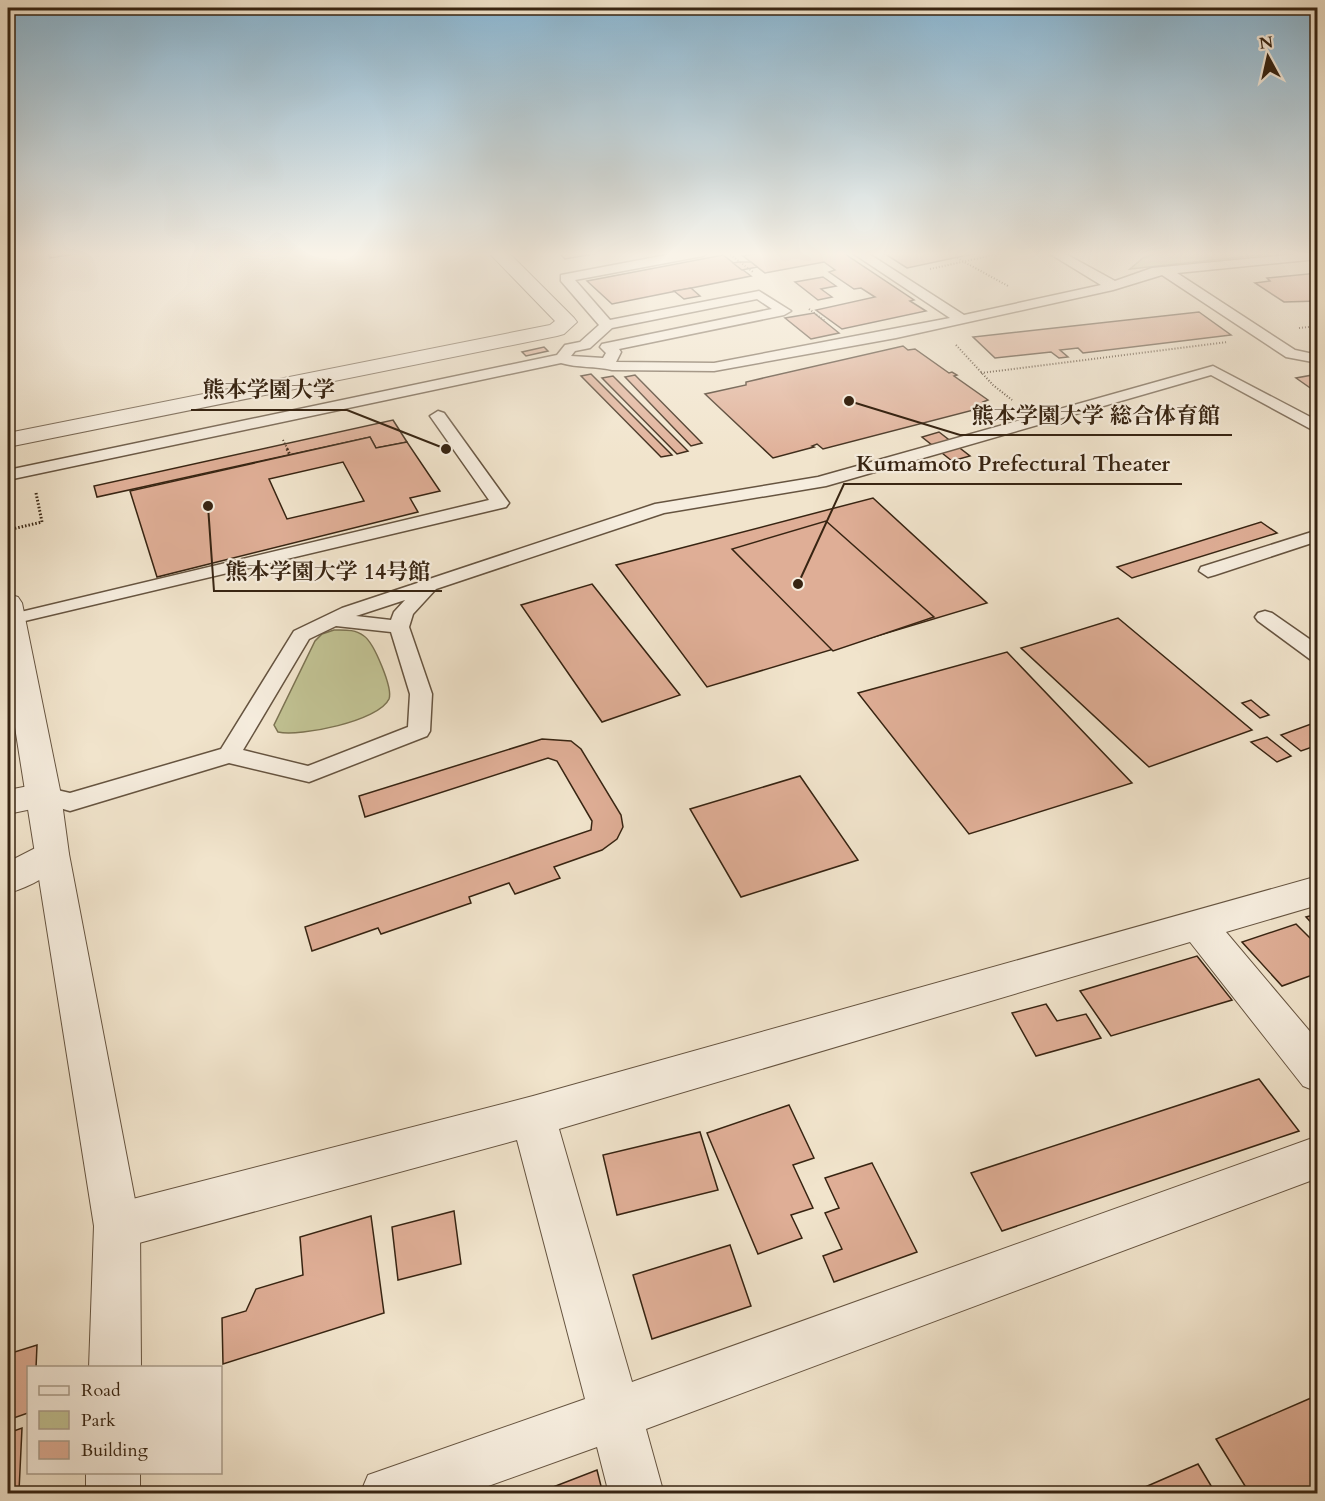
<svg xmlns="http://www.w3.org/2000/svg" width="1325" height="1501" font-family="Cardo,'Noto Serif JP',serif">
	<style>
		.green { fill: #c1c293; stroke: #7c7352; stroke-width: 1.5 }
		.building { fill: #dfae96; stroke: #372412; stroke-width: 1.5; fill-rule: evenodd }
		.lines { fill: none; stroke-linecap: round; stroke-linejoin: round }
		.service-casing { stroke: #665440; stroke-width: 3 }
		.minor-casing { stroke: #665440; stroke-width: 2 }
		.tertiary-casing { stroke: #665440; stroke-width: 2 }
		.path-far1 { stroke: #372412; stroke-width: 2; stroke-dasharray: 1 2; stroke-linecap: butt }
		.path { stroke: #372412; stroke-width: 3; stroke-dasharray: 1.5 2; stroke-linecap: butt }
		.service { fill: #f6edde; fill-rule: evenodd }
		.minor { fill: #f6edde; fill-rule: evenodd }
		.tertiary { fill: #f6edde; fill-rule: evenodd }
		.leader { fill: none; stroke: #372412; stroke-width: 2 }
		.callout-dot { fill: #372412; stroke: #f6edde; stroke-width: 2 }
		.callout-label { font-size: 22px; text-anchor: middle; font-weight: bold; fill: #372412; stroke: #f6edde; stroke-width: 4.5; stroke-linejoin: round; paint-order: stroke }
	</style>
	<rect width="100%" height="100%" fill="#f1e4cc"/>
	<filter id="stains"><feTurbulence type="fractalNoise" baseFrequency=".00333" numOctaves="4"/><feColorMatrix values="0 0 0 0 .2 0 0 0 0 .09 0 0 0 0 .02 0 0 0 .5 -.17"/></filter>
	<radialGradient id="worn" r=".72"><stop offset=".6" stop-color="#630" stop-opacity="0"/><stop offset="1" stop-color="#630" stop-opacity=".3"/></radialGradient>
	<g class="green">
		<path d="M1160,252H1259L1269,254L1130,269L1143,258Z"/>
		<path d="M334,630C345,630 355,629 364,636C374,643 393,688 389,699C379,721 300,737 278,732L274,725L315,641L322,634Z"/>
	</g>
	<g class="building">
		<path d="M48,252H88L50,258Z"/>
		<path d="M558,252H604L565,259Z"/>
		<path d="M765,252H842L914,300L910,301L926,311L842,329L816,310L875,297L861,288L854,289L829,272L835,270L824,262L765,273L743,256Z"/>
		<path d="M882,252H982L907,268Z"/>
		<path d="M723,255L751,276L612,304L587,281Z"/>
		<path d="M739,262H751L757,267L742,270L733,263Z"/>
		<path d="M1318,273V301L1284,302L1255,283L1270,281L1267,278Z"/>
		<path d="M823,277L836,286L821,289L832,297L818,300L795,282Z"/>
		<path d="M691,288L700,296L684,299L674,291Z"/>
		<path d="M1199,312L1231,335L1083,353L1078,348L1060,350L1068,357L1059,358L1051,352L995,358L973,337Z"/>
		<path d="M814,313L839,333L811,339L785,318Z"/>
		<path d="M903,346L908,350L915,349L949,373L952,372L957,375L954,376L988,400L983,402L989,406L823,449L817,444L812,446L814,447L773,458L705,394L746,385V382Z"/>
		<path d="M544,347L548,351L526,356L522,352Z"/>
		<path d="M591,374L672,455L661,457L581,376Z"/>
		<path d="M1318,374L1316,392L1296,378Z"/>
		<path d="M635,375L702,443L691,446L625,377Z"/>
		<path d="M613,376L688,451L677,454L602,378Z"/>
		<path d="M393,420L407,442L376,448L370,437L97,497L94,486Z"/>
		<path d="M939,432L970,456L952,461L922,437Z"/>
		<path d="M370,437L376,448L407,442L440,491L410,498L418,512L157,577L130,491ZM343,462L364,501L287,519L269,479Z"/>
		<path d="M873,498L987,603L707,687L616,565Z"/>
		<path d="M826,521L934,617L833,651L732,549Z"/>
		<path d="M1261,522L1277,533L1132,578L1117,567Z"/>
		<path d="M592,584L680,695L602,722L521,605Z"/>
		<path d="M1118,618L1252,730L1149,767L1021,648Z"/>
		<path d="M1007,652L1132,783L969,834L858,693Z"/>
		<path d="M1251,700L1269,715L1260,718L1242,703Z"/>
		<path d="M1311,724L1318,729V745L1301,751L1281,735Z"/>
		<path d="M1267,737L1291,756L1277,762L1251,742Z"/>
		<path d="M542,739L571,741L581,749L621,815L623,827L617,839L602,850L554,867L560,878L515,894L509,883L469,897L471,903L381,934L378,928L312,951L305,927L591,830L592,821L557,761L548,758L365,817L359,796Z"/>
		<path d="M800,776L858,860L741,897L690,809Z"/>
		<path d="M1318,914V930L1306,917Z"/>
		<path d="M1296,924L1318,946V973L1282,986L1242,942Z"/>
		<path d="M1197,956L1232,1000L1111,1036L1080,991Z"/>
		<path d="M1046,1004L1057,1021L1086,1014L1101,1038L1036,1056L1012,1013Z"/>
		<path d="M1259,1079L1299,1131L1002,1231L971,1173Z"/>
		<path d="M789,1105L814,1158L793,1165L813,1208L791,1215L802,1238L758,1254L707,1133Z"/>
		<path d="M700,1132L718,1190L617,1215L603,1155Z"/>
		<path d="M872,1163L917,1252L834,1282L823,1256L842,1249L825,1213L839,1208L825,1178Z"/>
		<path d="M454,1211L461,1264L398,1280L392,1227Z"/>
		<path d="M371,1216L384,1313L223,1364L222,1318L246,1311L256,1289L303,1275L300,1237Z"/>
		<path d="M730,1245L751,1306L652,1339L633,1275Z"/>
		<path d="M37,1345L36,1368H28V1413L8,1420V1354Z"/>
		<path d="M1318,1395V1494H1250L1216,1439Z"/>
		<path d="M22,1428L19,1491L8,1494V1433Z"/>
		<path d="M1198,1464L1216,1494H1129Z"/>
		<path d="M597,1470L603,1494H535Z"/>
	</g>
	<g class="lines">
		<defs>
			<g id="service">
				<path d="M682,252H709L703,256L575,280L610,320L759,291L791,311L784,315L619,349L621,352L616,362L714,363L950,318L851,252H866L964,315L1101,285L1047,252H1062L1115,281L1152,268L1318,252V259L1177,273L1295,350L1318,355V363L1286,357L1162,275L1113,290L896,338L714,371L612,370C595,366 578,368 561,363L8,480V470L557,355L565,345L580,342L599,325L561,281V275ZM757,299L772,309L602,344L600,347L606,353L603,358L571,356L575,351L590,348L612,328Z"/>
				<path d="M1213,366L1318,421V433L1211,375L826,486L664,513L436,589L413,614L409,627L432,694L430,731L427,736L309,782L229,763L70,811L36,801L32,795L36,789L44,787L70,793L221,749L294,631L342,608L655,504L818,477ZM405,600L394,612L391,620L356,616ZM336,626L391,632L410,694L408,727L308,766L243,750L309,639Z"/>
				<path d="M438,411L444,413L506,499L509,503L506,507L8,625V615L489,500L430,416Z"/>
				<path d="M1318,530V541L1215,575L1208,577L1199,571L1201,567Z"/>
				<path d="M1265,611L1272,613L1318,645V661L1311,660L1258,621L1255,617L1258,613Z"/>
			</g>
			<g id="minor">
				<path d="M488,252H508L574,318L577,322L564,334L557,336L8,447V433L550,325L555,321Z"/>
				<path d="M44,783L56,786L61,795L56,804L8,814V790Z"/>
				<path d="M51,840L64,844L69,854C59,872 28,888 8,893V862Z"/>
				<path d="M1318,876V905L1226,932L1318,1041V1092L1303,1086L1190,942L559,1129L632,1382L1318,1136V1178L646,1429L664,1494H609L597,1447L466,1494H360L368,1475L585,1399L517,1140L117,1249L100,1242L94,1226L100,1210L117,1203L533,1096Z"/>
			</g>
			<g id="tertiary">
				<path d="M8,594L18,597L22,603L61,795L69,854L140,1226L141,1368H89L94,1226L8,683Z"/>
				<rect x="86" y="1472" width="54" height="22"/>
			</g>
		</defs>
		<use href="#service" class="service-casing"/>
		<use href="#minor" class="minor-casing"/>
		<use href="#tertiary" class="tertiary-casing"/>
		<g class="path-far1">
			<path d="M728,253L753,272"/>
			<path d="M957,258L1008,286"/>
			<path d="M930,269L1007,252"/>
			<path d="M809,309L825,321"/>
			<path d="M1299,328L1318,326"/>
			<path d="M956,345L993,385L1012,400"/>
			<path d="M981,373L1228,342"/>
			<path d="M283,440L288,450"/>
		</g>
		<g class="path">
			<path d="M287,449L290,455"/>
			<path d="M8,530L42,522L36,493"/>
		</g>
		<use href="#service" class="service"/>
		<use href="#minor" class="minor"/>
		<use href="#tertiary" class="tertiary"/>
	</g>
	<linearGradient id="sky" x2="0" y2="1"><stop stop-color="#89b8d6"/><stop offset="0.55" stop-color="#f9f3e8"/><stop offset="1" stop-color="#f9f3e8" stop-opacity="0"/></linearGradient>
	<rect width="1325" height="462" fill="url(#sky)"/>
	<path class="leader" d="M446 449L347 410H191M849 401L960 435H1232M798 584L844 484H1182M208 506L214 591H442"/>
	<g class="callout-dot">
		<circle cx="446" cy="449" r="6"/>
		<circle cx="849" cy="401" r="6"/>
		<circle cx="798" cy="584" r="6"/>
		<circle cx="208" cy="506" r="6"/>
	</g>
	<g class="callout-label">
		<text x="269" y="397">熊本学園大学</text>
		<text x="1096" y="423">熊本学園大学 総合体育館</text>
		<text x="1013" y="471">Kumamoto Prefectural Theater</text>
		<text x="328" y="579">熊本学園大学 14号館</text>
	</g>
	<rect width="1325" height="1501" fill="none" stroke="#f1e4cc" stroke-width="30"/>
	<rect x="9" y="9" width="1307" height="1483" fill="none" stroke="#372412" stroke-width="3"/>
	<rect x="15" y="15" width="1295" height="1471" fill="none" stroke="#372412" stroke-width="1.5"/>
	<rect x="27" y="1366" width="195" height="108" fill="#f6edde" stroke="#aa9d8c" stroke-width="1.5"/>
	<rect x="39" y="1386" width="30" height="9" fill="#f6edde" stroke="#aa9d8c" stroke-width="1.5"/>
	<text x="81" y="1396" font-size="18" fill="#372412">Road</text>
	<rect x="39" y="1411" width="30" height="18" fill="#c1c293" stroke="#aa9d8c" stroke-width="1.5"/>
	<text x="81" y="1426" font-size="18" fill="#372412">Park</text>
	<rect x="39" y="1441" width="30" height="18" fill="#dfae96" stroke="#aa9d8c" stroke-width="1.5"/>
	<text x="81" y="1456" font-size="18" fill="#372412">Building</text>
	<g transform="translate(1268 57) rotate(352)" stroke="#f6edde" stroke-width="4.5" paint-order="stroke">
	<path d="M0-4.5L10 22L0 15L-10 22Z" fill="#372412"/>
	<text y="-9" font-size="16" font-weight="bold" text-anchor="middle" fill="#372412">N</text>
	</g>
	<rect width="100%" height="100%" filter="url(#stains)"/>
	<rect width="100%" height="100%" fill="url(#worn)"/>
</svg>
